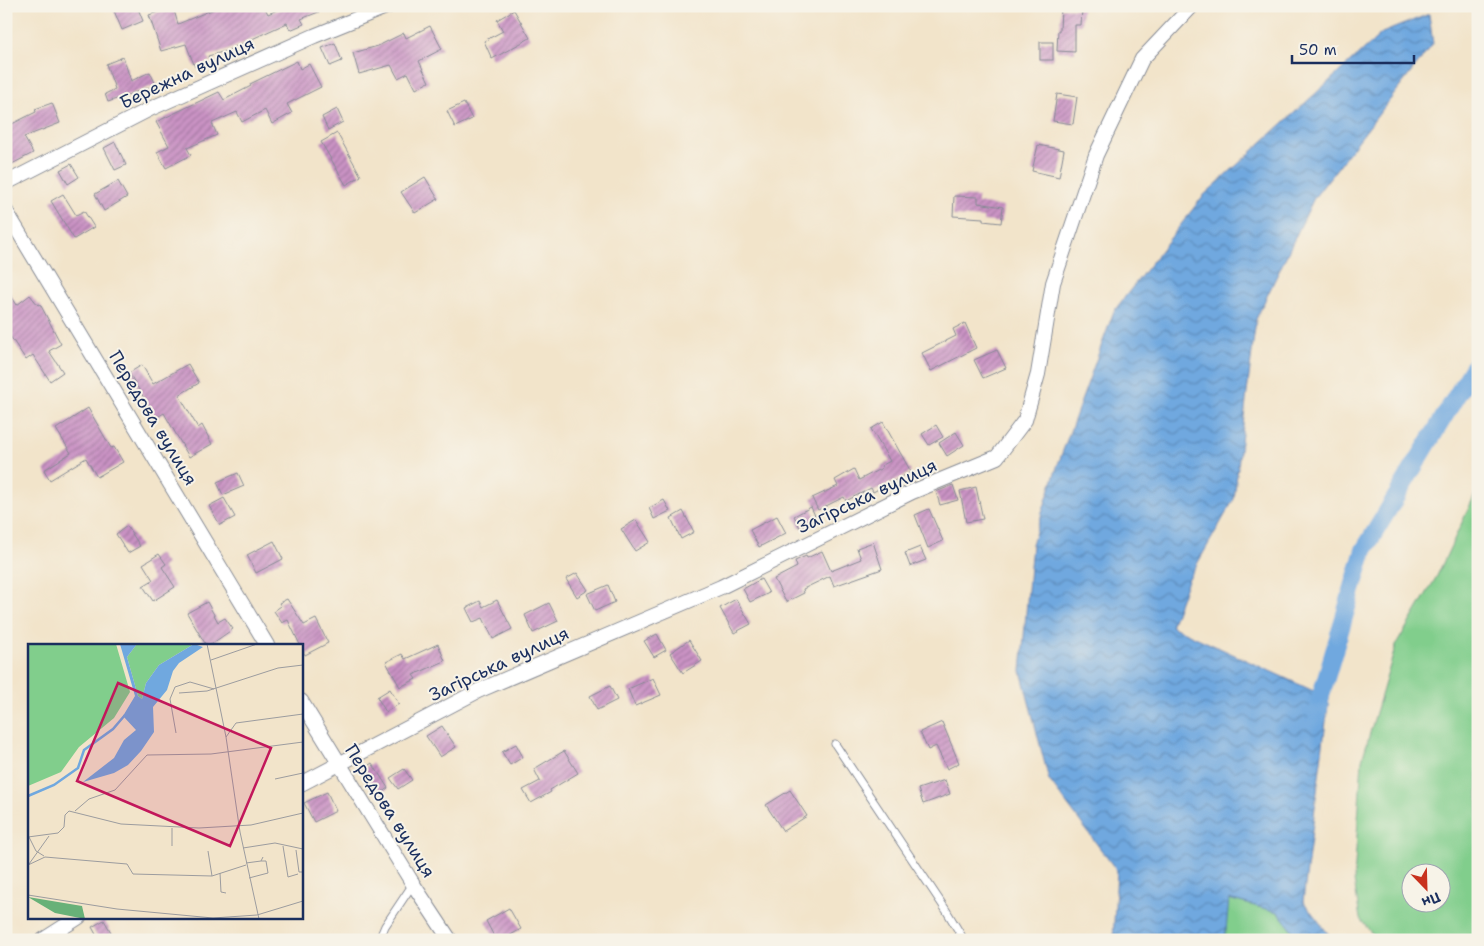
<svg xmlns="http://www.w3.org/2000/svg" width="1484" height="946" font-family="'Shantell Sans',sans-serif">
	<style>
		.green { fill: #81ce8c; stroke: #4e7e75; fill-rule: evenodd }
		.water { fill: url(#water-waves); stroke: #466c9e }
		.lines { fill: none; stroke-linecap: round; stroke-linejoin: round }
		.canal { stroke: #70a8df; stroke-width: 18 }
		.building { fill: url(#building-hatch) }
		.lane-casing { stroke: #868a94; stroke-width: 9 }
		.street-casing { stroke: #868a94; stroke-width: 16 }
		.lane { stroke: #fff; stroke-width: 7 }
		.street { stroke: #fff; stroke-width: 14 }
		.labels { text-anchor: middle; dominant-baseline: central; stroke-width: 4; stroke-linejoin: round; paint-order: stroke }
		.street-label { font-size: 18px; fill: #1b2f5e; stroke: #f7f3e8 }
		.inset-river { fill: none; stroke: #70a8df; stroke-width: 2.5 }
		.inset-road { fill: none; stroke: #9c9c9f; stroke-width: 1 }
		.view { fill: #c2185b; fill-opacity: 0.15; stroke: #c2185b; stroke-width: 2.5 }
		.inset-edge { fill: none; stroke: #1b2f5e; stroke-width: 2.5 }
	</style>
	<defs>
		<pattern id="water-waves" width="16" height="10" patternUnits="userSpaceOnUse" patternTransform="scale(1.25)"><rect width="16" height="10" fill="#70a8df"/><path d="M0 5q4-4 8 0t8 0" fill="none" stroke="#5b89b8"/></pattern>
		<pattern id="building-hatch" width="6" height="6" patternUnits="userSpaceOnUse" patternTransform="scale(1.25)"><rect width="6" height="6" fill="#ca93c4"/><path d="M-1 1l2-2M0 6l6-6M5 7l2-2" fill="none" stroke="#a378a2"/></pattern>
	</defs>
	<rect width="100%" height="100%" fill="#f7f3e8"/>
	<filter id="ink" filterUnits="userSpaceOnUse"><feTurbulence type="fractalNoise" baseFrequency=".02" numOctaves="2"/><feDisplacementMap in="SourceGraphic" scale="10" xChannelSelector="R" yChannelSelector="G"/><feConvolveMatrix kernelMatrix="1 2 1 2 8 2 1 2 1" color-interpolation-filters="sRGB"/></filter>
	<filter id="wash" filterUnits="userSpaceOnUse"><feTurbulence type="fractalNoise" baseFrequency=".0096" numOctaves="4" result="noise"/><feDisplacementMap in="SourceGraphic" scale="20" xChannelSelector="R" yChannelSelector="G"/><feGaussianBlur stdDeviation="1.12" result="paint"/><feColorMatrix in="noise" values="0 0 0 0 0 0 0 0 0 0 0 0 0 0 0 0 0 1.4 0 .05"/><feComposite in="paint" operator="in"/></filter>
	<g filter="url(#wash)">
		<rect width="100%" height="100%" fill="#f2e4ca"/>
		<g class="green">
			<path d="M1478,488V940H1377L1360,919L1354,880L1362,760L1396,645L1437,576ZM1412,874H1442V904H1412Z"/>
			<path d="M1228,899L1278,912L1300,940H1225Z"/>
		</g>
		<path class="water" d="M1429,14L1433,44L1314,198L1256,319L1234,499L1188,580L1171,626L1329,698L1303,901L1333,940H1300L1278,912L1229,899L1225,940H1113L1117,871L1049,780L1021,671L1032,544L1057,467L1114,311L1203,196L1382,33Z"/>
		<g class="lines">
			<path class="canal" d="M1317,719L1321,695L1364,550L1478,360"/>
		</g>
		<g id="blocks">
			<g class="building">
				<path d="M112,6H137L143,21L122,30Z"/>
				<path d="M221,6H264L268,14L286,6L331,7L301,19L304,24L290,30L287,23L226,51L208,56L210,61L195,67L186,44L161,51L149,15L173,7L178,24Z"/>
				<path d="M1061,8L1082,9L1081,25H1075V52L1057,51L1058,30H1060Z"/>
				<path d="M514,10L530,38L492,59L484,41L503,31L497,20Z"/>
				<path d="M430,26L442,49L419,61L429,82L416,89L408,73L398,78L391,65L359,74L353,53L378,46L404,33L406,38Z"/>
				<rect x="1040" y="42" width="13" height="18"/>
				<path d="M335,43L342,61L330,66L322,48Z"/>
				<path d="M123,57L131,81L150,72L156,85L108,102L105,94L115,89L106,64Z"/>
				<path d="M297,61L300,69L309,64L321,87L287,104L292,113L272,124L265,110L242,122L237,112L212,123L217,135L187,148L191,155L166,168L157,152L169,146L156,122L219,92L224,100L251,86L250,84Z"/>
				<path d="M1057,94L1077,97L1073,124L1053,121Z"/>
				<path d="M52,103L60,123L24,137L33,153L10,165L6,158V127L36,112L35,109Z"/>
				<path d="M464,103L472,119L455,127L447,111Z"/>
				<path d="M337,109L343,122L328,130L322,117Z"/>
				<path d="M337,133L361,176L346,185L321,142Z"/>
				<path d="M115,142L126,165L115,170L104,148Z"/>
				<path d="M1038,145L1064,150L1059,177L1032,171Z"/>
				<path d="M71,164L79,177L68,184L60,170Z"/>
				<path d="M425,177L438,199L415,213L401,192Z"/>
				<path d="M118,181L127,197L104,211L95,194Z"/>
				<path d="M63,194L76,215L84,211L94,227L74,239L51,201Z"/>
				<path d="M954,196L978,197V203L1003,207L1001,223L983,221V218L953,216Z"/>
				<path d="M6,288L17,305L30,295L38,305L40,304L61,344L49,351L63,372L50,381L33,355L26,360L6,330Z"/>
				<path d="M965,323L976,348L931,371L922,353L956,336L953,329Z"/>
				<path d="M997,350L1006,368L983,378L974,360Z"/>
				<path d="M188,364L199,383L179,395L198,428L202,425L212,444L189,457L164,413L156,418L129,373L142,365L153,384Z"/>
				<path d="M88,408L111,448L114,447L123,462L97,477L86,458L50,480L44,470L71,453L56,429Z"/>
				<path d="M883,422L911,472L873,492L871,488L846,501L844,497L818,510L812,498L838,486L835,480L854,469L859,480L882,468L881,466L890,461L871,429Z"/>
				<path d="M936,425L943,437L929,445L922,434Z"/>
				<path d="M956,432L964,445L947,456L939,443Z"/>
				<path d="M238,473L244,486L223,495L217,482Z"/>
				<path d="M953,485L958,500L940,505L936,492Z"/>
				<path d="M976,487L983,519L966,522L960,491Z"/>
				<path d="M224,498L235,517L220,525L209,506Z"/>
				<path d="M664,500L670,511L654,519L649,508Z"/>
				<path d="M811,507L817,520L800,528L794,516Z"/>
				<path d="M929,509L943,541L928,548L915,515Z"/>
				<path d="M683,511L694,532L681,539L671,518Z"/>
				<path d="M777,516L786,533L759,547L750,530Z"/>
				<path d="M636,520L650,542L635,551L621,529Z"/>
				<path d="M127,526L140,546L128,553L116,534Z"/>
				<path d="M274,541L283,559L256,573L247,555Z"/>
				<path d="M873,542L882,569L834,586L830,576L803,589L804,593L786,602L774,579L797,567L795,561L806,556L807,558L822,551L831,571L861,559L857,548Z"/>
				<path d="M920,547L926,560L910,566L905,553Z"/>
				<path d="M159,554L166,564L162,567L175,587L153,601L143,586L153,580L143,564Z"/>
				<path d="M577,573L588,590L577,597L566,579Z"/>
				<path d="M761,579L769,593L750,602L743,589Z"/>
				<path d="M608,585L615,602L595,611L587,594Z"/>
				<path d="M287,599L304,625L316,619L328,643L305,655L288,620L282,623L274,611L281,606L279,603Z"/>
				<path d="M736,599L751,624L734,633L720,608Z"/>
				<path d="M497,600L512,629L493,639L483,618L473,622L466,608L480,601L483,607Z"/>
				<path d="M207,602L218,622L225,618L233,629L210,645H206L187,613Z"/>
				<path d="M549,603L558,621L533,633L525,615Z"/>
				<path d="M657,634L666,650L654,657L644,641Z"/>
				<path d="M689,640L702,661L683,673L670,653Z"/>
				<path d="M438,644L445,661L413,675L416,679L400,687L386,662L402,654L405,659Z"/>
				<path d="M653,678L661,695L635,706L628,689Z"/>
				<path d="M610,686L617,700L597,710L590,696Z"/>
				<path d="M390,689L399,704L386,712L377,697Z"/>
				<path d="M942,722L959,763L947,769L936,746L928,750L920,732Z"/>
				<path d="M442,726L456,747L440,757L426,736Z"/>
				<path d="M516,744L523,757L510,765L502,752Z"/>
				<path d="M564,751L578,773L550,790L551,792L531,803L523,790L540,781L534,769Z"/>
				<path d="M372,763L388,788L378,795L362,770Z"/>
				<path d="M404,769L412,780L398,789L390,778Z"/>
				<path d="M945,780L950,794L923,804L918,789Z"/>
				<path d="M790,790L807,816L783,831L766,805Z"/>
				<path d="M327,792L336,811L314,822L304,803Z"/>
				<path d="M509,908L521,929L502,940H496L486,921Z"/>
				<path d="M104,920L112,934L99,940L92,927Z"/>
			</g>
		</g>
	</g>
	<g filter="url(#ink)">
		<use href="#blocks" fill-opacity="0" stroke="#868a94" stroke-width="1"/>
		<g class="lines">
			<defs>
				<g id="lane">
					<path d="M835,744L946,910L964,940"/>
					<path d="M379,940L385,926L413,884"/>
				</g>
				<g id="street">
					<path d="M6,183L152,108L314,36L388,6"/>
					<path d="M6,211L267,645"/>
					<path d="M301,701L413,884L450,940"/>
					<path d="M301,784L478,691L721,587L912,492L997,457L1025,420L1038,374L1053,283L1096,155L1142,59L1192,6"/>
					<path d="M43,940L79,917"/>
				</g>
			</defs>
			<use href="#lane" class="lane-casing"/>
			<use href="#street" class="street-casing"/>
			<use href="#lane" class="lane"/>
			<use href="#street" class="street"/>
		</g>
	</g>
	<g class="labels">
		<g class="street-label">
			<text transform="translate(187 73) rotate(-25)">Бережна вулиця</text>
			<text transform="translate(153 418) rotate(59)">Передова вулиця</text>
			<text transform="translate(867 496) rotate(-25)">Загірська вулиця</text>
			<text transform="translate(499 664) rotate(-25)">Загірська вулиця</text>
			<text transform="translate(390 811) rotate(58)">Передова вулиця</text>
		</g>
	</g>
	<g transform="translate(28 644)">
		<rect width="275" height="275" fill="#f2e4ca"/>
		<path d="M0,0H88L102,48L86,74L51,103L33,128L0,142ZM109,0H166L131,21L118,39L114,55L110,52L99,13Z" fill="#81ce8c"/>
		<path d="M0,253L54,262L57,275L27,269Z" fill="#68b178"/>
		<path d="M92,0H109L99,13L110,52L114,55L118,39L131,21L166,0L175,3L151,19L145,27L139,46L125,63L126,88L113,107L100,121L86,129L55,138L86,114L96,96L108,86L95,72L107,52Z" fill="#70a8df"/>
		<path class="inset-river" d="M0,152L26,141L50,124L56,106L85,85L97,71"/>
		<path class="inset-road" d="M179,0L198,93L212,188L231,275M183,16L229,0M151,49L179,47L250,24L275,21M148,89L142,55L147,43L162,38L186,45M198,93L208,79L275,70M247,135L275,129M47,167L61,155L87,146L119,111L183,110L275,98M0,193L30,189L36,183L37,171L41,167L93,180L171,184L223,181L275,169M1,193L8,207L16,212M144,202V184M255,202L260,233L270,230M215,204L247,199L275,205M268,206L271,228H275M180,207L184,232M218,219L233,217L235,213M1,220L21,192M0,221L17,213L99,220L105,230L184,232L218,221M192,229L193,248L198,249M221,234L240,229L238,217H233M0,251L89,265L185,274L229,271L275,257"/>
		<path class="view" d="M90,39L243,104L202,202L49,137Z"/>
		<rect width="275" height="275" class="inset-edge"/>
	</g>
	<rect width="1484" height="946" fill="none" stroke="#f7f3e8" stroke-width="25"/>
	<g transform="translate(1426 888) rotate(157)"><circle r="24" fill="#f7f3e8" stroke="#9fa5b1"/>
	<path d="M0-4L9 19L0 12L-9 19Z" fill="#c8321e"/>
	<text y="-8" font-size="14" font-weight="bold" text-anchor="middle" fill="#1b2f5e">Пн</text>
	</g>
	<path d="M1292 55v8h122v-8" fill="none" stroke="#1b2f5e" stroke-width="2.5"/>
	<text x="1299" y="55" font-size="15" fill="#1b2f5e" stroke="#f7f3e8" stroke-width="4" paint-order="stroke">50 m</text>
</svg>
